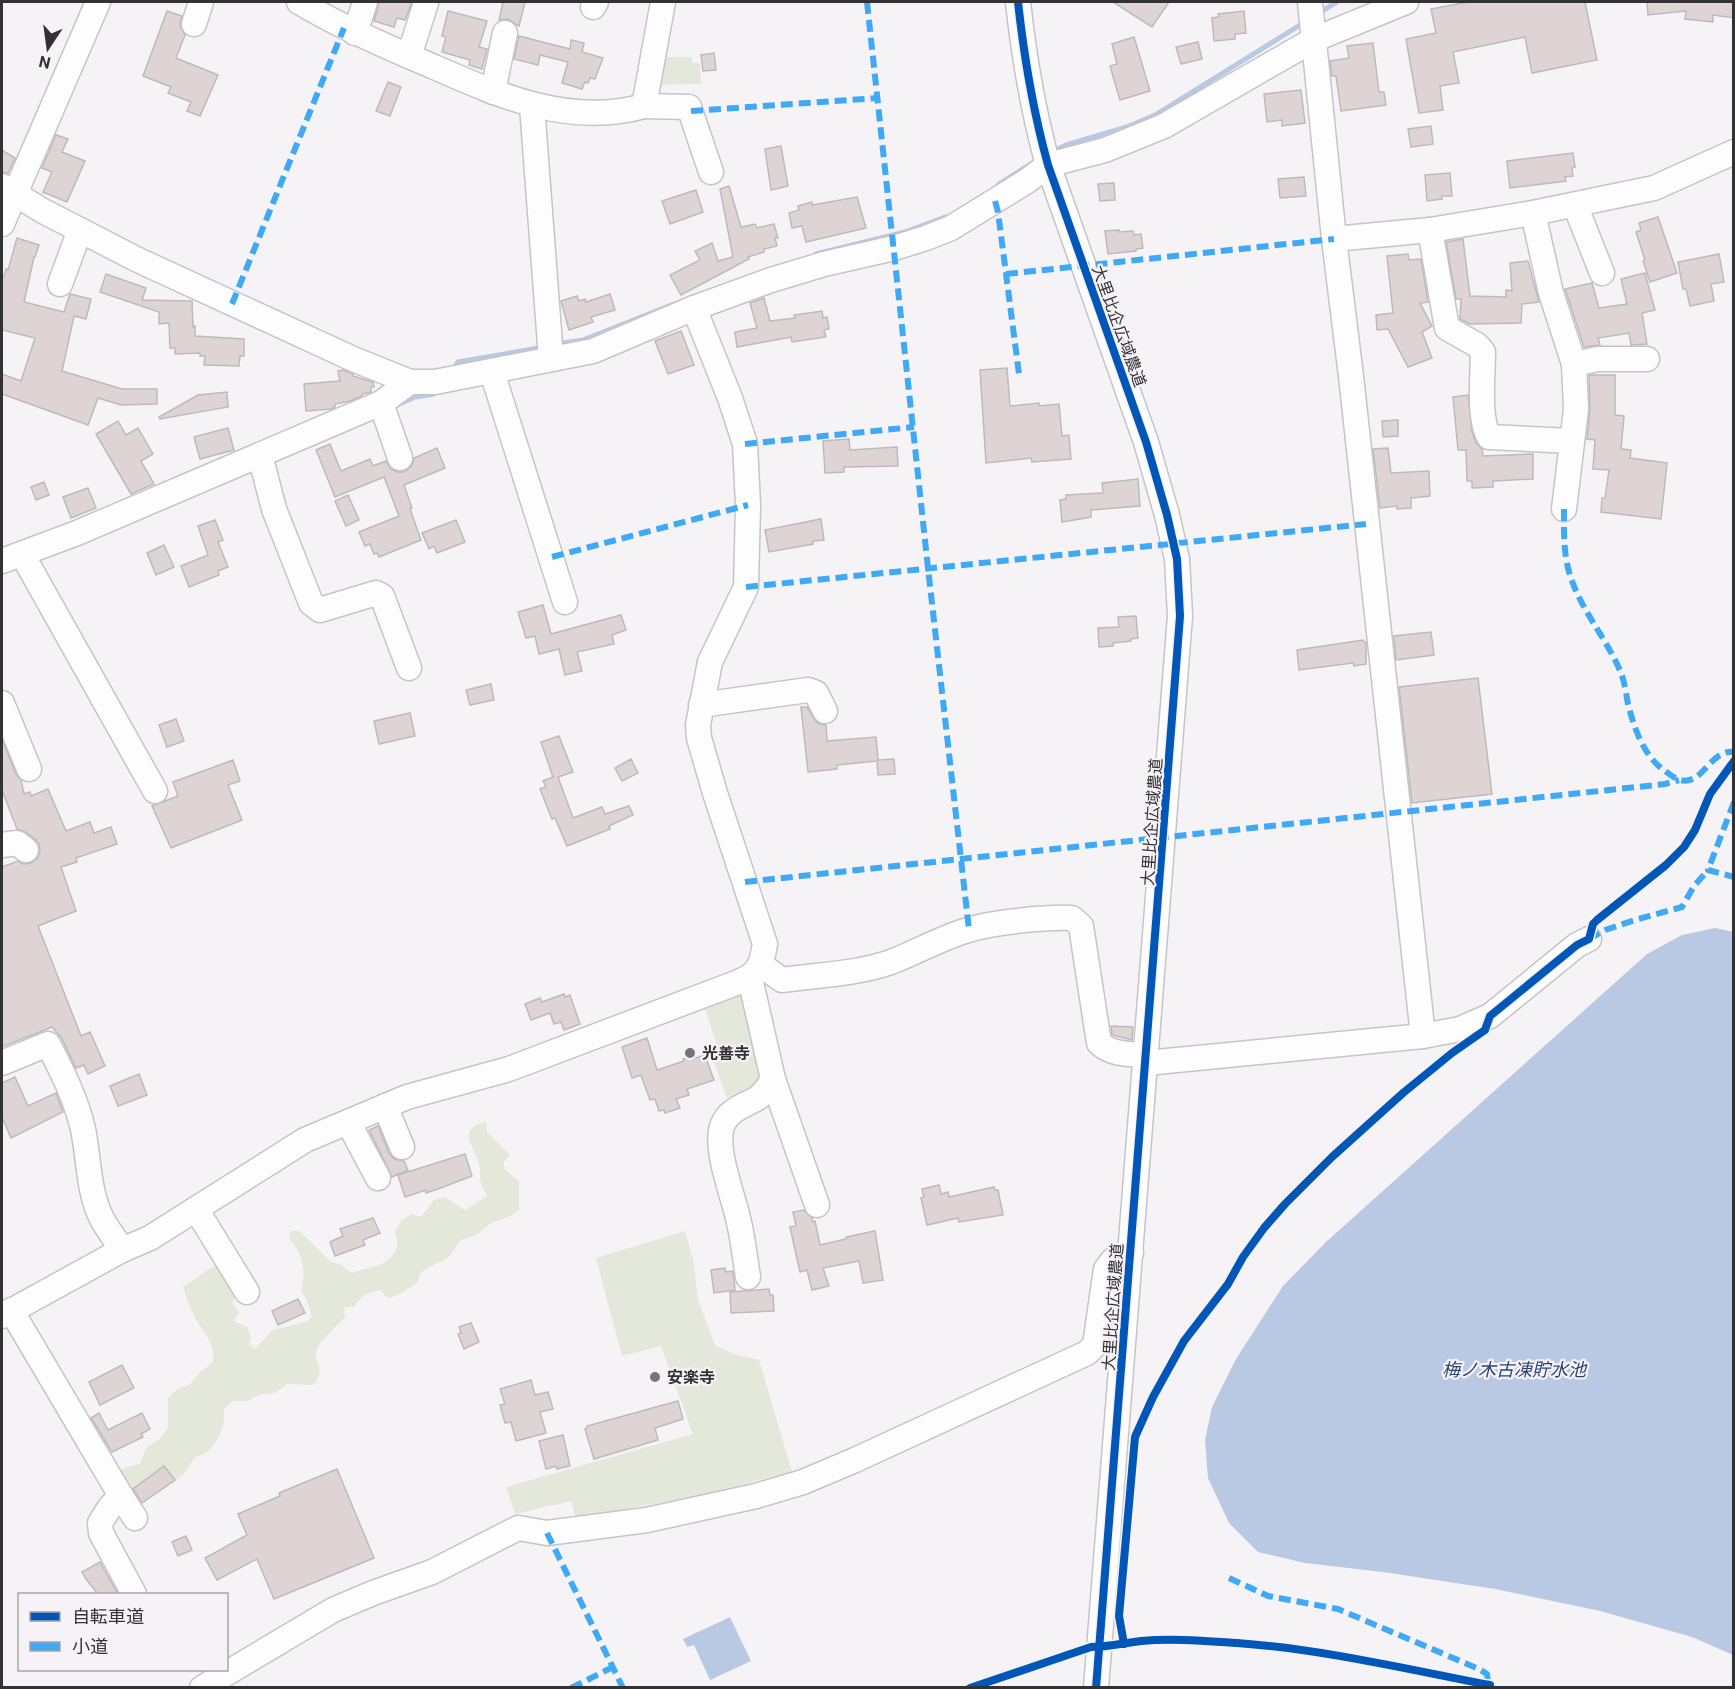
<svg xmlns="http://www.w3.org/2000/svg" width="1735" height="1689" font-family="Roboto,'Noto Sans JP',sans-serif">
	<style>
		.green { fill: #e3e8da }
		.water { fill: #bac9e3 }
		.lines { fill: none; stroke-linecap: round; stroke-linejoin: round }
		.stream { stroke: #bac9e3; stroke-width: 5 }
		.building { fill: #ded4d4; stroke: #bdbabc; stroke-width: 1.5 }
		.minor-casing { stroke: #c6c4c7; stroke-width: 27 }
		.minor { stroke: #fefdfe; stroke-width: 24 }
		.quiet { stroke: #3fa9f5; stroke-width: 6; stroke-dasharray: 12 6; stroke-linecap: butt }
		.cycleway-casing { stroke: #f7f2f8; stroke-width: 11 }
		.cycleway { stroke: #0057b8; stroke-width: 8 }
		.poi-dot { fill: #777578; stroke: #f7f2f8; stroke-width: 2 }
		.labels { text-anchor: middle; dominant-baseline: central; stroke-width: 4.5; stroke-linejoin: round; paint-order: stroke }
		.street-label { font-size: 16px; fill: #323133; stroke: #f7f2f8 }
		.poi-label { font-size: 16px; font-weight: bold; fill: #323133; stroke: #f7f2f8; text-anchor: start }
		.water-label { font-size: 18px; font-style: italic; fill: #284675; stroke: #f7f2f8 }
	</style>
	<rect width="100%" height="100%" fill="#f6f3f7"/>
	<g class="green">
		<path d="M662,57H692V63H700L701,84L658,85Z"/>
		<path d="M745,990L761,1074L760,1084L749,1092L727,1098L708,1045L716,1042L704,1005Z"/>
		<path d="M486,1122L487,1132L510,1155L504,1162V1169L519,1181V1210L508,1217L493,1222L476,1235L461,1240L450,1256L421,1272L417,1283L396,1296L388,1298L380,1290C367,1293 361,1296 354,1307H344L345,1317C338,1325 318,1342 316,1352C315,1367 326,1365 314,1385L287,1384L275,1393L260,1394L248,1401H233L224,1409C225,1426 220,1439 208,1451C205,1454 200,1455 196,1457C189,1462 188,1473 179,1478C165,1486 150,1487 137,1498L130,1497L118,1474L124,1468L140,1464L146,1448L162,1437L168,1427V1398L176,1390L189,1385L200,1372L213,1362C215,1346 208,1339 200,1326C193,1314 186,1300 183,1286C200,1278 202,1270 222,1264L237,1295L232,1303L239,1313L234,1321L247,1327L251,1337L249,1345L255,1349L273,1330L305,1322L312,1317L307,1300L301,1291C306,1271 304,1254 289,1239L291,1231H299L331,1262L340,1264L352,1273C374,1266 405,1263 395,1232L402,1220L412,1214L421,1217L434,1200L445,1197L465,1210L487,1196C485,1192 482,1187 481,1183C479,1176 481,1169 479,1163C473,1145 456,1129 486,1122Z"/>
		<path d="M685,1231L694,1263L698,1300L715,1345L733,1354L759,1360L792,1472L692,1497L587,1516H575L571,1501L515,1514L506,1487L693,1434L661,1346L622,1356L596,1258Z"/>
	</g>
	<g class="water">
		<path d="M1715,928L1734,932L1733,1655L1692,1637L1600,1611L1495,1589L1383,1572L1305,1563L1258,1552L1229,1523L1208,1478L1205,1440L1212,1407L1236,1359L1283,1286L1326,1242L1647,954L1682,935Z"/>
		<path d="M730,1617L751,1661L710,1680L694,1645L687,1647L683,1639Z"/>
	</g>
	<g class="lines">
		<g class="stream">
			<path d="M1317,14L1337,2"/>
			<path d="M1050,153L1066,145L1127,127L1155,115L1305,22"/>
			<path d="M999,184L1037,160"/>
			<path d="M816,254L905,232L945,217"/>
			<path d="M556,344L583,340L674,304"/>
			<path d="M453,369L458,362L544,347"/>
			<path d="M395,406L415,397L434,394L438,389"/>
		</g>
	</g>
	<g class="building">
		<path d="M379,2H412L405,20L397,18L394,27L374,21Z"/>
		<path d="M503,2H525L519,26L508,19L499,20Z"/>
		<path d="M1113,2H1169L1152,27Z"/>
		<path d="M1468,2H1585L1597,60L1532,73L1525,37L1453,52L1459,83L1440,86L1443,110L1419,113L1406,39L1436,33L1431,9Z"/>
		<path d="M1647,2H1734V18L1713,15V22L1685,19L1686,11L1648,15Z"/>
		<path d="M167,11L182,16L180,26L185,35L176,58L218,75L200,116L187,111L191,102L168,93L171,87L143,76Z"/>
		<path d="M448,11L487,21L479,47L487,49L482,69L469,65L470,60L442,52L446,37L442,36Z"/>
		<path d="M1244,11L1246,33L1235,34V39L1214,41L1212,18L1219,17L1218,14Z"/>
		<path d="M519,36L570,49L571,40L584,43L582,52L603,58L595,79L590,78L588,83L585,82L582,89L562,83L568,62L540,55L538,65L514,59Z"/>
		<path d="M1134,37L1150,91L1120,100L1110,66L1117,64L1112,44Z"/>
		<path d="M1198,42L1202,59L1181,64L1176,47Z"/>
		<path d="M1373,43L1379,92H1384L1386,105L1341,111L1336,76H1332L1330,61L1349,58L1347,46Z"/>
		<path d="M714,53L716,70L703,71L701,55Z"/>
		<path d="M388,82L401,87L390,116L376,111Z"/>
		<path d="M1301,90L1305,123L1282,126V120L1267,122L1264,94Z"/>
		<path d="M1431,126L1433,144L1411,147L1408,129Z"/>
		<path d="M56,135L68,139L62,152L85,161L67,202L43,192L52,172L42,168Z"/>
		<path d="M781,146L788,186L771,190L765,149Z"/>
		<path d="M2,150L15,158L8,173L2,172Z"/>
		<path d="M1573,153L1575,167L1572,168L1573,176L1565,177L1566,181L1510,188L1507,161Z"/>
		<path d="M1450,173L1452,196H1442V199L1427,201L1425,175Z"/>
		<path d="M1304,177L1306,196L1280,198L1278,179Z"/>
		<path d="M1114,183L1115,200L1100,201L1098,184Z"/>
		<path d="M729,186L741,227L755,224L757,228L774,224L778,238H775L777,246L764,249V252L748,257L749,259L681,295L670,275L700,260L695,251L712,243L718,261L733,257L720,189Z"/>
		<path d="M696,190L703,212L670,224L662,201Z"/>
		<path d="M857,197L866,228L806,242L802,226L792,228L789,213L799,210L798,206L812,202V205Z"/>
		<path d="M1658,217L1677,273L1650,282L1643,261L1645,260L1636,232L1641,230L1639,223Z"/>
		<path d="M1119,230V232L1133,231L1134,235L1141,234L1143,248L1136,249V251L1108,254L1105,231Z"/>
		<path d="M17,238L39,245L35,257H34L24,302L64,312L70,294L91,299L86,319L74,316L62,371L122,389H157V404L121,405L98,398L88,425L2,394V374L21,381L35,338L2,330V276H4L6,269L8,270Z"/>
		<path d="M1463,239L1470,296L1506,297V290L1512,291L1510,263L1528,261L1539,302L1522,304L1521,323L1470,324L1460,319L1461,299H1456L1446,242Z"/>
		<path d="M1408,254L1409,260L1421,259L1428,302L1420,303L1432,326L1422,332L1432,358L1408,367L1388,329L1377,330L1376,315L1393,313L1387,256Z"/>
		<path d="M1719,254L1724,282L1711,284L1714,301L1690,306L1686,289H1683L1678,262Z"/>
		<path d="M1645,273L1655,310L1642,313L1647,344L1631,345L1629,333L1598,338L1600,345L1584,347L1565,289L1592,283L1599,308L1627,304L1621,279Z"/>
		<path d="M106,274L146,288L142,300L192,301L193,327L195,326V336L244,339V356H240L239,366L204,365L205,356H200V353L175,354V348H170L169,323L159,324V312L100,292Z"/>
		<path d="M610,294L615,310L591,317L593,322L569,330L561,301L577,296L579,301L585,299L586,302Z"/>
		<path d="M764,298L770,321L795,318L794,315L822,311L823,318L827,317L829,329L824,330L826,337L792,342L791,337L737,347L735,332L757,328L750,303Z"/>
		<path d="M681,331L694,365L668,374L655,341Z"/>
		<path d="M1007,368L1010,406L1039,403V406L1059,404L1062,436L1069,435L1071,459L1032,462L1031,458L986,463L980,370Z"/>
		<path d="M343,370L353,374V376L373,382L374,387H371V392L362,394V396L350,401L335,404V407L331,409L306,411L304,384L340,381L338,371Z"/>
		<path d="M1589,375H1615V415L1624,416L1621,449L1631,450L1630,458L1667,463L1661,519L1601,512L1602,498H1605L1609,470L1593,469L1595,440L1587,439L1590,409Z"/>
		<path d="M227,392L228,407L160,419L159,417L198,395Z"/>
		<path d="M1468,395L1472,432L1476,443L1482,449L1483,456L1533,454V479L1493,481V487L1472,488V481H1467L1466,450H1458L1453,397Z"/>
		<path d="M1398,420V436L1383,437L1382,421Z"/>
		<path d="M118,421L126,435L138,428L153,454L141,461L154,484L131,494L96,434Z"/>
		<path d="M228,428L234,450L200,459L194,437Z"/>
		<path d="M849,439L850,450L897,447L898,466L844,467V472L825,473L823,441Z"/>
		<path d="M330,444L341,471L370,459L373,466L386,461L391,469L397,472H404L411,467L414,458L437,448L445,468L404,485L412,508L410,509L421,540L379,557L377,553L374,554L370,544L365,546L359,532L399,516L384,477L335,497L316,450Z"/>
		<path d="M1388,448L1391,473L1429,471L1430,496L1411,498V508L1397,509V506L1380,508L1373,449Z"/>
		<path d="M1138,479L1140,506L1091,510V517L1062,522L1060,500L1066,499V495L1103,493L1102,483Z"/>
		<path d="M44,482L49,495L36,500L31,487Z"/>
		<path d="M88,488L96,508L71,518L63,497Z"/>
		<path d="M348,495L359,520L346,526L335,501Z"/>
		<path d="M821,519L824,540L813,541V544L769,552L765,530Z"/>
		<path d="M215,520L223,540L218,542L228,567L218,571L219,575L189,587L181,566L208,555L198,526Z"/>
		<path d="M456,520L465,542L437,553L434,546L429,549L422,533Z"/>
		<path d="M164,545L174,567L156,575L147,553Z"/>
		<path d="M543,605L551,634L621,615L626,630L612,635L614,644L577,652L582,671L565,675L559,649L539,654L535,636L526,638L518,612Z"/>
		<path d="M1136,616L1138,638L1130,639L1131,641L1113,643V646L1099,647L1098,628L1119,627L1118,617Z"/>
		<path d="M1431,632L1434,655L1396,660L1394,636Z"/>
		<path d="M1363,640L1364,642H1366V664L1354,666L1353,663L1299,670L1297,650Z"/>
		<path d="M1478,678L1492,794L1412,803L1399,687Z"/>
		<path d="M491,684L494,700L470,705L466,690Z"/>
		<path d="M801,707H807L817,723L826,725L827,741L876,737L878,760L894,759L895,774L878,775L877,761L837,765V769L808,772Z"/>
		<path d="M410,713L415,736L379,744L374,721Z"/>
		<path d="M176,719L184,741L167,747L159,725Z"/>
		<path d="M559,736L573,772L558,777L573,818L602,807L605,814L629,806L633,815L609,826L610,829L567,846L555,818L552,819L540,789L546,787L543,781L553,777L541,742Z"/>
		<path d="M2,739L16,774L21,780L24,794L30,792L31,796L48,789L66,831L90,822L94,833L111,827L117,844L76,858L77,862L61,867L76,911L38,926L81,1036L90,1032L105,1066L88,1074L84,1065L76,1068L61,1037L52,1027L2,1047V867L18,861L23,864L31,863L38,858L40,851L39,844L35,839L25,832L17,829L2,790Z"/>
		<path d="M631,759L638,773L622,781L615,768Z"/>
		<path d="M233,760L240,781L228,785L242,820L171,848L152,806L178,796L173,782Z"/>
		<path d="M564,994L565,997L570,995L580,1024L564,1030L561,1022L554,1024L550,1013L531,1020L525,1004L540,998L542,1002Z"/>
		<path d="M1111,1026L1133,1027L1132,1040L1112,1035Z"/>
		<path d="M647,1038L657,1070L684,1061L683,1059L695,1055L696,1058L705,1055L714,1080L687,1089L689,1095L676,1099L680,1108L665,1113L664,1110L659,1111L655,1099L650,1100L641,1075L632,1078L622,1047Z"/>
		<path d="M139,1074L147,1095L118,1106L110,1086Z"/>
		<path d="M15,1077L28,1106L56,1093L63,1112L11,1138L2,1117V1083Z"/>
		<path d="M378,1126L389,1153L394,1159L404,1161L408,1170L392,1177L369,1130Z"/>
		<path d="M465,1154L472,1176L438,1189L426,1193V1190L405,1197L398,1175Z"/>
		<path d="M939,1185L941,1194L948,1192L949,1197L994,1187L995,1190H998L1003,1215L959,1222L958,1218L927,1225L921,1198L924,1197L922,1189Z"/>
		<path d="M804,1210L812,1218L813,1222L815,1221L820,1245L846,1239V1237L875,1231L883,1280L863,1283L859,1261L823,1268L829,1286L812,1290L807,1270L800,1272L790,1227L796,1226L793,1212Z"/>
		<path d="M373,1218L380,1233L363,1240L365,1245L335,1256L330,1242L343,1236L340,1229Z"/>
		<path d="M725,1268L726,1272L733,1271L735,1290L714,1293L711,1270Z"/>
		<path d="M769,1289L770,1295H773L774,1311L731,1313L730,1292Z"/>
		<path d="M298,1299L305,1313L278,1325L272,1311Z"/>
		<path d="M471,1323L479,1342L464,1349L458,1334L461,1333L459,1327Z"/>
		<path d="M122,1365L134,1388L100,1405L89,1382Z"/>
		<path d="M531,1380L535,1395L548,1392L553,1409L540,1412L546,1433L516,1441L511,1422L505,1423L500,1405L505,1404L500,1389Z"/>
		<path d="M678,1401L683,1419L655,1428L658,1440L594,1459L585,1429L587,1428V1426Z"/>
		<path d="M99,1413L108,1430L142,1413L150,1429L141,1434L143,1437L112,1452L91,1418Z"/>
		<path d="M563,1435L570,1466L557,1469L556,1466L546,1469L539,1441Z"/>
		<path d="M164,1466L175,1480L142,1503L133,1489Z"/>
		<path d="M337,1469L374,1558L274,1599L257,1559L217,1580L205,1558L247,1535L238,1514L280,1496L279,1493Z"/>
		<path d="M186,1536L192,1550L178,1556L172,1542Z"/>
		<path d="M100,1562L106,1573L118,1594H98L86,1579L82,1572Z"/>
	</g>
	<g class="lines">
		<defs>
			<g id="minor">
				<path d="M299,2C339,26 382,45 425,63C494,93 567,128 644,106L663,2"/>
				<path d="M1018,2C1024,57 1033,111 1048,165L1146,442L1167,515L1177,559L1180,616L1096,1688"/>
				<path d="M1310,2L1334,239L1351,376L1423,1036"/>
				<path d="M593,7L596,2"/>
				<path d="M194,24L201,2"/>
				<path d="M355,33L365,2"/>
				<path d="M409,56L426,3"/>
				<path d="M493,92L505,33"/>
				<path d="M532,106L551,358"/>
				<path d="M644,106L689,107L711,172"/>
				<path d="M2,186L43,211L136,259L353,359L410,382H435L593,351L694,308L771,280L824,264L894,248L926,238L951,228L1027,181L1048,165L1105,150L1164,126L1313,40L1406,2"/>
				<path d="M1575,205L1602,273"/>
				<path d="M1533,213L1551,293L1574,364L1576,409L1564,509"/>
				<path d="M2,224L98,2"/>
				<path d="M1430,230L1447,328L1477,345L1483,352C1483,374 1478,418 1489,437L1572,441"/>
				<path d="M1334,239L1430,230L1533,213L1654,188L1734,152"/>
				<path d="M60,284L80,230"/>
				<path d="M1574,364L1598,359H1647"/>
				<path d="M492,372L565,602"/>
				<path d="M381,403L400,458"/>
				<path d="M260,455L274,509L311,603L320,610L376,593L382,596L409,668"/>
				<path d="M22,554L155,791"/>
				<path d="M2,561L77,533L381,403L410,382"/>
				<path d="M2,703L29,769"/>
				<path d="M701,705L808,690L816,693L825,711"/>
				<path d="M2,845L17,843L26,850"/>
				<path d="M761,965L782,980C818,975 857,974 891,962C917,952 941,938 968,930C993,922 1046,917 1072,918L1081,926L1099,1043C1112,1055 1130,1054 1146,1055"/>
				<path d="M750,978L773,1079L817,1205"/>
				<path d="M2,1063L48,1044C62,1071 76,1099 83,1129C89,1158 88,1192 102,1219C108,1230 116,1240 122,1250"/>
				<path d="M1146,1063L1423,1036L1460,1029L1490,1016L1577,945L1589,939"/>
				<path d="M385,1106L402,1147"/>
				<path d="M348,1122L378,1178"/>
				<path d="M196,1209L247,1292"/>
				<path d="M748,1277C745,1258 743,1238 738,1218C733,1195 713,1146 723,1124C730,1108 746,1106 759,1097C765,1092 769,1086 773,1079"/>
				<path d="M11,1310L121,1496L135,1518"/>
				<path d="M2,1316L122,1250L150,1238L305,1140L407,1097L509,1069L736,983C759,974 761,967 765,944L715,793L699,738L698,725L710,662L746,587L748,505L745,444L730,398L694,308"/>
				<path d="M121,1496L110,1507L100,1523L101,1533L134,1594"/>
				<path d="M202,1688L333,1610L373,1593L432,1572L518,1528L547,1533L647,1520L756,1496L803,1482L855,1460L1087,1353L1095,1345L1106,1269L1113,1260L1131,1253"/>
			</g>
		</defs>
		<use href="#minor" class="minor-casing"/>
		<use href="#minor" class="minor"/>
		<g class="quiet">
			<path d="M867,2L928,568L969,930"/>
			<path d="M691,111L878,98"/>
			<path d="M995,201L998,212L1019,374"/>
			<path d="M1006,274L1334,239"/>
			<path d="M232,304L344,28"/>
			<path d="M745,444L914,427"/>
			<path d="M1564,509C1564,534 1563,557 1572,581C1584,614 1608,641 1621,673C1625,683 1626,694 1628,704C1634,727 1642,752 1661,768C1667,772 1673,778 1680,780C1703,786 1710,749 1734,752"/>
			<path d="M552,557L748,505"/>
			<path d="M746,587L1366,524"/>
			<path d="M1734,802L1708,870L1734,877"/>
			<path d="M745,882L1665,784L1679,780"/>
			<path d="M1589,939L1605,930L1635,920L1682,907L1694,886L1708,870"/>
			<path d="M547,1533L623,1688"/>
			<path d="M1229,1578L1268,1596L1338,1609L1479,1669L1487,1674L1489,1688"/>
			<path d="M203,1687V1688"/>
			<path d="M571,1688L613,1667"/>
		</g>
		<defs>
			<g id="cycleway">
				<path d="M1018,2C1024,57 1033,111 1048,165L1146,442L1167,515L1177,559L1180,616L1096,1688"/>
				<path d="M1124,1644L1119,1616L1135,1437L1153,1397L1184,1341L1228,1284L1243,1257L1264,1228L1285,1204L1332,1157L1403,1093L1452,1053L1485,1030L1490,1016L1577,945L1589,939L1593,924L1597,920L1666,865L1684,847L1695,830L1710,794L1734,761"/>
				<path d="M970,1688L1091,1647C1108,1647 1124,1643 1141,1641C1172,1638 1206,1641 1237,1643C1322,1649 1406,1669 1490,1685"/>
			</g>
		</defs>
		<use href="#cycleway" class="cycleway-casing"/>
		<use href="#cycleway" class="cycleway"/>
	</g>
	<g class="poi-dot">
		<circle cx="690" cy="1053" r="6"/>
		<circle cx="655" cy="1377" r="6"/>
	</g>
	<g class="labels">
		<g class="street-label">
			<text transform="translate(1119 326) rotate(70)">大里比企広域農道</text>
			<text transform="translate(1152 822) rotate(-86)">大里比企広域農道</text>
			<text transform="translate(1113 1307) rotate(-86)">大里比企広域農道</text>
		</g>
		<g class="poi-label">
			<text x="702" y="1053">光善寺</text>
			<text x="667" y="1377">安楽寺</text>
		</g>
		<g class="water-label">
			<text x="1514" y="1369">梅ノ木古凍貯水池</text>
		</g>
	</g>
	<rect width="1735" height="1689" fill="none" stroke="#323133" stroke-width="6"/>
	<rect x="18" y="1593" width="210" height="78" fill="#f7f2f8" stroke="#a8a5a9" stroke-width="1.5"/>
	<rect x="30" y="1612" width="30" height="9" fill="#0057b8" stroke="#a8a5a9" stroke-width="1.5"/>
	<text x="72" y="1623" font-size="18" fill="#323133">自転車道</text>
	<rect x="30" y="1642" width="30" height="9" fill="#3fa9f5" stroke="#a8a5a9" stroke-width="1.5"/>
	<text x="72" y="1653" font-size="18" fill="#323133">小道</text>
	<g transform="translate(48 48) rotate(193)" stroke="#f7f2f8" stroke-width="4.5" paint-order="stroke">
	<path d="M0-4.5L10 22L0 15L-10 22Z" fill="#323133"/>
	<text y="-9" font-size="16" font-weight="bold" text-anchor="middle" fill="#323133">N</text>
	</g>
</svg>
